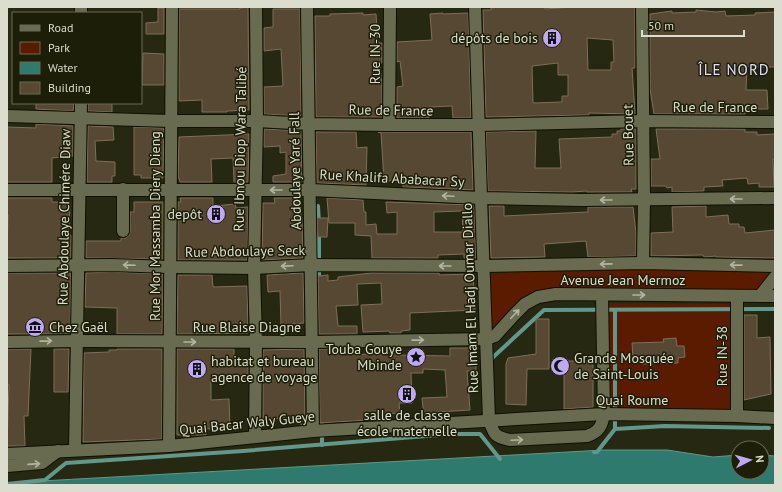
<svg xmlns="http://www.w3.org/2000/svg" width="782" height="492" font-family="'PT Sans',sans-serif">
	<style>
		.green { fill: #5a1b00 }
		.water { fill: #2e7a6e; stroke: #62988b }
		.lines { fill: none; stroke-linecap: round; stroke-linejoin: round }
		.stream { stroke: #62988b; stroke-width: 4 }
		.building { fill: #564832; stroke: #7f6f59; fill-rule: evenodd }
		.minor-casing { stroke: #101000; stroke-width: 14 }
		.minor { stroke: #696b51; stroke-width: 12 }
		.oneway { stroke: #b3b5a2 }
		.labels { text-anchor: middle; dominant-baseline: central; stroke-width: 3; stroke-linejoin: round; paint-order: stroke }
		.poi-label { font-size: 14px; fill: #dbddce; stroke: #1d1e07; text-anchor: end }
		.street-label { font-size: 14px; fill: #dbddce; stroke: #1d1e07 }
		.neighbourhood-label { font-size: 15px; letter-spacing: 1px; fill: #e4ddfa; stroke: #1d1e07 }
	</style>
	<rect width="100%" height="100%" fill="#272811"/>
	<g class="green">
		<path d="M775,268V291L547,290C520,292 506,316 490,336L488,269Z"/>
		<path d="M608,303L731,304L732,411L608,407Z"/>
	</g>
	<path class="water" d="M604,450H667L713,457L738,455V472H762V455L775,456V485H13L41,481Z"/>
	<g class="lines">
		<g class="stream">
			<path d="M318,206L319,223"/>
			<path d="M319,232V281"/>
			<path d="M615,310V429"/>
			<path d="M490,360L544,310L775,309"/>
			<path d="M322,418V445"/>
			<path d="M594,452H597L615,429L665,426L769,428"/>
			<path d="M7,484L45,480L66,463L243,451L451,434H480L500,459"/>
		</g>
	</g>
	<g class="building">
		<path d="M248,7L249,110L227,111V112H202V100L179,101V9H240V8Z"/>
		<path d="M501,7H545V9L573,7H635V68H632L635,114L589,113V115L486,117L483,10H491V8ZM587,38L613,40L614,62H611V70H588ZM558,63V75H568V96H562V102L533,103L532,66Z"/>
		<path d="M158,8H164V34H146V23L158,22Z"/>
		<path d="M273,9H300L301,116L264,114V87L283,86L281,49L264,51V28L273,27Z"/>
		<path d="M696,10L716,12L725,11L726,16L755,15V13L775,12V67H747L746,90H767L768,109H745V114H654L650,89V14L672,11V13L696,12Z"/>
		<path d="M363,13V15L376,14L378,43H382V63H380L382,85V117H316L315,16H330V14Z"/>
		<path d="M443,13V14L468,13L471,118H453L452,106L429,107V118H397V87L403,86L400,61L397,62V42L432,40L430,14Z"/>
		<path d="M143,53L164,54V85H142Z"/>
		<path d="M36,103H74L73,111L36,109Z"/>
		<path d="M88,103H112V112L88,111Z"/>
		<path d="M36,124L73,126V156L52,158V182H7V127L36,128Z"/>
		<path d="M88,126L113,127L114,140L95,141L96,161L115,162V176H112V182H87Z"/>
		<path d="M134,127L164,128L163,178H141V175H134Z"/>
		<path d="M264,129L301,131L302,182H273V176L286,174V152L280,153V146L264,147Z"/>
		<path d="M621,129H636V189H631L632,192H587V191L572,192L488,191L486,132L536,131L535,168H561L559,139L612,137V134H617V131H621Z"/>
		<path d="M656,129H745V132H757V135L775,134V159H773L774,187H759V183L748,184L747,178L722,180L723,186L704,187V191L672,192V187L667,188L666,186H651V159H660Z"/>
		<path d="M316,132H356L357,148L367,147L366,185L317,183Z"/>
		<path d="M378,132H471L473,190L403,187V180L384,181L381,133Z"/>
		<path d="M249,134L248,182H234L233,158L211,159L212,182H180L179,178H178L179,137Z"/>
		<path d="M7,198H52V202H70L69,235H71V258H7L8,215H7Z"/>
		<path d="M180,198H213V206L235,204L236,208L248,207L247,260H178V202H181Z"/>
		<path d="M274,198H300L301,217H302L303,258L262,260L263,203H275Z"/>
		<path d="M327,198L363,200L364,212H366V225L376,224L377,234H397V212L387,213L386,202L474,205L476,258H464V254L438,255V258H372L371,236L355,235V223H329ZM462,211L463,232H434V212Z"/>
		<path d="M134,202H163V259L86,258V241H121V238H126L129,235L130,231V212H134Z"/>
		<path d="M489,206H504V216L588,212V207H633L636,233V256L588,257L586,241L544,244L545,257L491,258Z"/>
		<path d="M706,206V217L728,215L729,224H739V227H744L745,233L775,230V258L716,257V256L704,257L703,255L651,256V233L673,232L672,207Z"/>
		<path d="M317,218H328L327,237H318Z"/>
		<path d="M112,272L163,274L162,334H117V308L85,307L86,273Z"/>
		<path d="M7,273H71L70,334H7Z"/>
		<path d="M303,273L304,323L281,325L280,291L268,292L267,275Z"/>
		<path d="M371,273H439V275L473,274L475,310L410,313V330L401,331V333H390L389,331L363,332L361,305L382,304L381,283L357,284L358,305L336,306L338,326H357V334H319L318,274L319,276L328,275V281L338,280V277Z"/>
		<path d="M178,275H212L213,287L247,286L248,333L177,334Z"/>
		<path d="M744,315H757V338L770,337L771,394L744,400Z"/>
		<path d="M536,319H549V369H527L526,405L506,404V364L508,358L536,354Z"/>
		<path d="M676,338L677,346H684L685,357L678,358V363L641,364V358H633L632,343L664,342L663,339Z"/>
		<path d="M450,348H476V371H467L470,410L438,412L439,415L424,417L422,398L447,397L445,370L423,369V373H411L412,403H399L400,413L383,414V419L320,423L319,349H357V355L397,351V355L450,356Z"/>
		<path d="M7,349H31L28,416H24L25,446H7L9,385H7Z"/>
		<path d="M54,349H69L68,392H54Z"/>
		<path d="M117,349H162V439L83,442L84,353L109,352V350H117Z"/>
		<path d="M177,349H234V359H248V380H234V378L211,379V400L229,399L230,428L206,429V435H177Z"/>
		<path d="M304,349L305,424L301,425V418L263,419V350Z"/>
		<path d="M564,361H593V407L564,409Z"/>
	</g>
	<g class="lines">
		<defs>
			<g id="minor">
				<path d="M307,7L313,431"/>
				<path d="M475,7L481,198L489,420C494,434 494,437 510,440L587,436C599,432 602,426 604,414L602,295"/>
				<path d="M642,7L644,199L643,263"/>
				<path d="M81,13V7"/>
				<path d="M7,116L171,121H257L309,124L389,125H479L643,121L775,122"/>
				<path d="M389,125L390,7"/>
				<path d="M7,190H310L481,198L582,200L775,198"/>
				<path d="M123,231V189"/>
				<path d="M7,266L112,265L169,267L254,268L311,265L484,266L643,263L775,266"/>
				<path d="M737,296V416"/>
				<path d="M760,296L775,277"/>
				<path d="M7,342L78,341L312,342L487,339L495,336L514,315L525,304L538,297L556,294L775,296"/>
				<path d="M255,436L256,342L254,268L257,121L256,7"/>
				<path d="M169,446L172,7"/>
				<path d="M75,450L81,103"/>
				<path d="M7,454L169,446L313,431L604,414L737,416L775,418"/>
				<path d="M7,466L42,463L58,451"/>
			</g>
		</defs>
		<use href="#minor" class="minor-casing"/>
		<use href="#minor" class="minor"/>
	</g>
	<defs><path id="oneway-shaft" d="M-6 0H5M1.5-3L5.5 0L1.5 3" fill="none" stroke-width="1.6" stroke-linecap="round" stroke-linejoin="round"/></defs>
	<g class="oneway">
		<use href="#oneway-shaft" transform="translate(276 190) rotate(-180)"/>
		<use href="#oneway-shaft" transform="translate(448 196) rotate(-177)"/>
		<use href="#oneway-shaft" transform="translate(736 199) rotate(180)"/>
		<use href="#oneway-shaft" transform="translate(606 200) rotate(180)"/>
		<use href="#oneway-shaft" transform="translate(606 264) rotate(179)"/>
		<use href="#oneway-shaft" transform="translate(129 265) rotate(-178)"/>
		<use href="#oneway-shaft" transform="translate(736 265) rotate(-179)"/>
		<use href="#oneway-shaft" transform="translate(287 266) rotate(178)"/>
		<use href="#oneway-shaft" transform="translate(445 266) rotate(-180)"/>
		<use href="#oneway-shaft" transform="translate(639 295)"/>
		<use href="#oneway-shaft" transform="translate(515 314) rotate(-46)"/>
		<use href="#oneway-shaft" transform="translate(418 340) rotate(-1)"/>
		<use href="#oneway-shaft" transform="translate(46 341) rotate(-1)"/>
		<use href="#oneway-shaft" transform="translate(190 342)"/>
		<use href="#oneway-shaft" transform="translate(517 440) rotate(-3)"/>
		<use href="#oneway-shaft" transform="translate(34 464) rotate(-4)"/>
	</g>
	<defs>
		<symbol id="building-disc" viewBox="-11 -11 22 22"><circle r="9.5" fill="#bfa9f4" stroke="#1d1e07"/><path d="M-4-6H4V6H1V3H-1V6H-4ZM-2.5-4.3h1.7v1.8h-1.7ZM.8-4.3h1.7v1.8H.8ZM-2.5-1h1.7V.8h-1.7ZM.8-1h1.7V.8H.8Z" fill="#111"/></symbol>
		<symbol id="museum-disc" viewBox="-11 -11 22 22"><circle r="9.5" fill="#bfa9f4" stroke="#1d1e07"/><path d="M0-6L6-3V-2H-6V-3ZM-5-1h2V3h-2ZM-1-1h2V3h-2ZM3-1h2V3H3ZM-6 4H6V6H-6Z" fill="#111"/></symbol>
		<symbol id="sight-disc" viewBox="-11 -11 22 22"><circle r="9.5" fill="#bfa9f4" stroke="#1d1e07"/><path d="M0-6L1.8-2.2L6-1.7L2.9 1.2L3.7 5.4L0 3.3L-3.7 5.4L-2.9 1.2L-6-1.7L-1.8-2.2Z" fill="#111"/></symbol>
		<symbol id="mosque-disc" viewBox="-11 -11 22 22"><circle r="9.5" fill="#bfa9f4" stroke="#1d1e07"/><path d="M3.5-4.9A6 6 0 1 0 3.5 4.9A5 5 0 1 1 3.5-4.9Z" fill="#111"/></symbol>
	</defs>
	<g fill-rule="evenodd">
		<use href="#building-disc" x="541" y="27" width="22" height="22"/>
		<use href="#building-disc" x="205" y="203" width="22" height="22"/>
		<use href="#museum-disc" x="24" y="316" width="22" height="22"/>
		<use href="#sight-disc" x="405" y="346" width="22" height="22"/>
		<use href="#mosque-disc" x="549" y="355" width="22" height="22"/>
		<use href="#building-disc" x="186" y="358" width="22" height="22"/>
		<use href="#building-disc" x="396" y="383" width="22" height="22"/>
	</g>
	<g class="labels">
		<g class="poi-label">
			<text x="538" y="38">dépôts de bois</text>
			<text x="202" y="214">depôt</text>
			<text x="49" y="327" text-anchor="start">Chez Gaël</text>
			<text x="402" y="349">Touba Gouye<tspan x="402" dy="16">Mbinde</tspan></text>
			<text x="574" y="358" text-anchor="start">Grande Mosquée<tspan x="574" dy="16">de Saint-Louis</tspan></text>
			<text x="211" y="361" text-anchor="start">habitat et bureau<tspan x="211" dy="16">agence de voyage</tspan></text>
			<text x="407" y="415" text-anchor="middle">salle de classe<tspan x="407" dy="16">école matetnelle</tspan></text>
		</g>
		<g class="street-label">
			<text transform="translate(375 54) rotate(-90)">Rue IN-30</text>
			<text x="715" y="107">Rue de France</text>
			<text transform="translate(391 110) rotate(1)">Rue de France</text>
			<text transform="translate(628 135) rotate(-91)">Rue Bouet</text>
			<text transform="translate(240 149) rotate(-89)">Rue Ibnou Diop Wara Talibé</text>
			<text transform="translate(295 171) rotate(-91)">Abdoulaye Yaré Fall</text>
			<text transform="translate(392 178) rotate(3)">Rue Khalifa Ababacar Sy</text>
			<text transform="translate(64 217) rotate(-89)">Rue Abdoulaye Chimére Diaw</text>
			<text transform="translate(155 226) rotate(-90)">Rue Mor Massamba Diery Dieng</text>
			<text transform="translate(245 251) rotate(-1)">Rue Abdoulaye Seck</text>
			<text x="623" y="280">Avenue Jean Mermoz</text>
			<text transform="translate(470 298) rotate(-92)">Rue Imam El Hadj Oumar Diallo</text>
			<text x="247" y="327">Rue Blaise Diagne</text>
			<text transform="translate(722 356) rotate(-90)">Rue IN-38</text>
			<text x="632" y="400">Quai Roume</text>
			<text transform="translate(247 423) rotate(-6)">Quai Bacar Waly Gueye</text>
		</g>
		<g class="neighbourhood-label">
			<text x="734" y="69">ÎLE NORD</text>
		</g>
	</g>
	<rect width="782" height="492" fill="none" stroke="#dbddce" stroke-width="16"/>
	<rect x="12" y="12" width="130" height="92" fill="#1d1e07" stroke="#696a57"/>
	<rect x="20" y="25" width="20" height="6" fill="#696b51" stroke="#696a57"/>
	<text x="48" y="32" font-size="12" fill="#dbddce">Road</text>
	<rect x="20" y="42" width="20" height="12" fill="#5a1b00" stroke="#696a57"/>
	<text x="48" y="52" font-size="12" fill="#dbddce">Park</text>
	<rect x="20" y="62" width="20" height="12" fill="#2e7a6e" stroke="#696a57"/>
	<text x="48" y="72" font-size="12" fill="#dbddce">Water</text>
	<rect x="20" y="82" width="20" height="12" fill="#564832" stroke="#696a57"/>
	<text x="48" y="92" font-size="12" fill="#dbddce">Building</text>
	<g transform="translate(750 460) rotate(84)"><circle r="19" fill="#1d1e07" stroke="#696a57"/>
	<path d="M0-3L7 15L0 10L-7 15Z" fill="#bfa9f4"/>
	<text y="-6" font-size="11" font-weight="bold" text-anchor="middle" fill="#dbddce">N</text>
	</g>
	<path d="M642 30v6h102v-6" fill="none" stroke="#dbddce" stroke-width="2"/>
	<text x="648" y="30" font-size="12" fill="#dbddce" stroke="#1d1e07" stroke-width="3" paint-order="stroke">50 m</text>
</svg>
